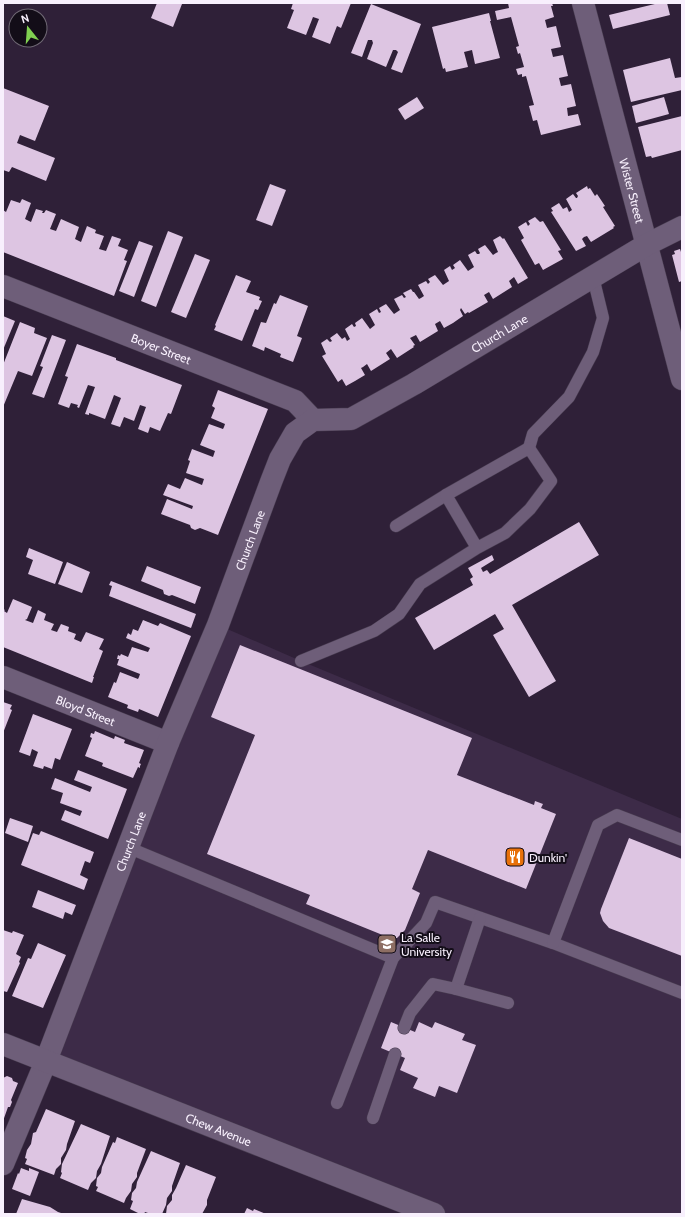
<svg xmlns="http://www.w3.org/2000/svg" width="685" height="1217" font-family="Cabin,sans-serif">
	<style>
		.built { fill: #3d2b48 }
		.building { fill: #ddc5e2 }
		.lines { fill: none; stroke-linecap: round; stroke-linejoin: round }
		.service-casing { stroke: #483c50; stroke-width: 13 }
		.minor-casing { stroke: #483c50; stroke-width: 23 }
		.tertiary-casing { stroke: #483c50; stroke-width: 23 }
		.service { stroke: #6e5e79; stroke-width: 12 }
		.minor { stroke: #6e5e79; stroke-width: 22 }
		.tertiary { stroke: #6e5e79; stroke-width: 22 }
		.labels { text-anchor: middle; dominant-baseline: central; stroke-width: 4; stroke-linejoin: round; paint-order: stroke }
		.street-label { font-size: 12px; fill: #f8f0fd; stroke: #130d18 }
		.poi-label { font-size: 12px; fill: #f8f0fd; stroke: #130d18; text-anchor: start }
	</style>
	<rect width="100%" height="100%" fill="#2f2038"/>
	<path class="built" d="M218,625L301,661L682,819V1214H434L46,1061Z"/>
	<g class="building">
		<path d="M157,3L182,4L173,27L151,18Z"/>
		<path d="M293,3H351L341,28L337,26L330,44L312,37L319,19L313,17L306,35L287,28L294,10L291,9Z"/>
		<path d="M508,3H552L553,6H551L554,17L545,20L547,28L556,26L561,47L551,49L553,57L563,55L568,76L559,78L561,86L571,84L576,106L567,108L568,116L578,114L581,125L541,135L537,120L533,121L529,106L534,105L526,76L522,77V74L518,75L516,69L524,67L520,53L518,54L516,47L519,46L511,17L497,20L495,11L509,8Z"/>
		<path d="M659,3H667L670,15L613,29L609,15Z"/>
		<path d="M371,4L421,24L402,73L391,69L398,52L396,50H393L386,67L367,59L373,43L372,40H368L362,57L351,53Z"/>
		<path d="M489,13L491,21H490L500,58L475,64L472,50L464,52L468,67L446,72L445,68L443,69L432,27Z"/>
		<path d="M670,58L675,78L682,77V90L631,102L623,70Z"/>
		<path d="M3,88L49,106L35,141L20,135L17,143L55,158L46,181L12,167L9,172L3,170Z"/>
		<path d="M417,97L424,108L405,120L398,109Z"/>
		<path d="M664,97L669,114L636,123L632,106Z"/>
		<path d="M682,116V150L652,158L651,156L646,157L638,127Z"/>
		<path d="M270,184L286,190L272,226L256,220Z"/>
		<path d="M587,186L588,189L590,188L595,196L597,194L605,206L603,207L615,226L613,227L614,228L591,242L587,236L584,237L582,239L586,246L576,251L551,212L553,211L551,208L559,203L563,209L567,207L569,212L572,210L566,199L573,194L576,198H577L578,196L576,193Z"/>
		<path d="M22,199L31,203L25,219L31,222L36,209L43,211L42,213H44L46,210L56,214L50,229L56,231L61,219L79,227L75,239L81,242L87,226L96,230L95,233L104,236L99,249L106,251L112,236L121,239L118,246L128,250L124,260L127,261L114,296L3,252V210L6,212L11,200L20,203Z"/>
		<path d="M535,217L540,222L543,221L561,250L558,251L563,259L543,270L539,263L535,265L521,240L524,238L518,227L526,222L528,226L530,224L528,221Z"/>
		<path d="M168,231L183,237L156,307L141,301Z"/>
		<path d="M500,236L503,239L504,238L528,278L518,284L514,277L509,281L512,287L493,299L489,292L484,295L488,302L469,313L468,312L465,314L461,308L460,310L463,316L453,323L444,328L440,321L435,324L438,331L420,342L416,335L410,338L415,345L413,346L414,347L397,358L391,349L386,353L390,359L371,371L367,364L363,367L361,368L365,375L355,381L346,386L342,379L338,382L322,356L326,354L321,343L327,339L330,342L332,341L330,338L337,333L342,339L345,337L347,341L350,339L345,329L352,324L354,327L356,326L355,323L362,318L370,329L375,325L369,314L377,309L379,313L381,312L379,308L386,304L394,314L400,310L394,299L402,295L404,298L406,297L403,293L411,289L413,292H414L419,299L421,298L424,296L418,285L426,281L428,284L430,282L428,279L435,275L443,285L449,281L444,270L450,266L452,270L455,268L453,265L460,260L468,271L474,267L468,255L475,251L477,254H479L480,253L478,249L485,245L493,255L496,253L498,252L493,240Z"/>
		<path d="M139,241L153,246L134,297L119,291Z"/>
		<path d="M680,249L681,252H682V281L679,282L672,255L675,254L674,251Z"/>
		<path d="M195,254L210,260L186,318L171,312Z"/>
		<path d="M236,275L251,281L246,292L260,297L259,300L262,301L258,310L255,309L242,341L214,330L216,326L215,325Z"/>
		<path d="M280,295L308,306L297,336L302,338L293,362L280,357L281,354L265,347L264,351L252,346L261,322L266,323L274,303L276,304Z"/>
		<path d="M3,316L15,321L3,350Z"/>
		<path d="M20,322L35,328L34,333L47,338L32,376L18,371L3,407V365Z"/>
		<path d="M52,335L66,340L44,398L32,394L43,367L40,366Z"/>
		<path d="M77,344L116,358V360L182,385L171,414L168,413L160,431L150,427L148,433L138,429L146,407L140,405L134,421L124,417L120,427L111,424L121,398L114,395L105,419L89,413V415L85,414L95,387L88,385L79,408L77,407L78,405L71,403L69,408L58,404L68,377L65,376Z"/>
		<path d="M218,390L268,409L218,535L200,528L195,530L191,528L190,525L161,514L167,499L192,509L193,506L163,495L168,484L180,489L185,478L202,485L204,479L186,473L190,461L188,460L192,449L213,457L215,451L200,445L209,424L223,429L224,427L225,424L211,418L215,408L212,406Z"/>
		<path d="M579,522L599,555L512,605L556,681L529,697L493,635L504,629L495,614L434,650L415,618L473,585L470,579L473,577L468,568L492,555L494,560L481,568L483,572L487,570L490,574Z"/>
		<path d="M29,548L63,562L55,584L28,574L33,560L26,557Z"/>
		<path d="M67,562L90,572L82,593L58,584Z"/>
		<path d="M147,566L201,587L195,604L172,595L169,596L164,594L163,590L141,581Z"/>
		<path d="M111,581L196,614L191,628L109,596L112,586L109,585Z"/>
		<path d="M13,599L32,607L27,619L25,620L33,623L38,610L46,614L44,620L54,624L51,630L57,632L61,624L69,627L68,631L76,634L74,639L81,642L86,632L104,639L99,649L103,651L93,677H94L92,683L3,647V609L5,610L4,611L7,613Z"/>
		<path d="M143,620L158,626L160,623L191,636L158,717L139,709L138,712L127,708L128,705L108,697L114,682L116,683L120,672L138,679L139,677L140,674L117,665L119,659H117L118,655L120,656L121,654L128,657L132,647L148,652L150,648L126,638L128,633L131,635L133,629L138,631Z"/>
		<path d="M240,645L472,738L457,775L534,805L535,801L543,804L541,808L556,814L526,889L428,850L412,889L420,893L405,930L397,938H390L306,904L310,895L207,854L255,735L211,717Z"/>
		<path d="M3,702L12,705L10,709L12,710L3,733Z"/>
		<path d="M33,714L72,729L60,760L55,758L52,769L44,766L43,769L33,766L38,752L32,749L30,756L19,752Z"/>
		<path d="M95,731L114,739L115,736L125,740L124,743L144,750L139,763L141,764L140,766V768L138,767L133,778L102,766L103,763L85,756L92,738L90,737L91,733L94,734Z"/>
		<path d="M78,770L127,789L108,839L61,820L65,810L80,816L82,811L60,803L63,793L51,789L55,778L90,792L92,787L74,780Z"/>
		<path d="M10,818L33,826L28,842L5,833Z"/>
		<path d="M41,831L94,852L90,863L85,861L80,875L88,879L84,890L21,865L33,833L39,835Z"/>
		<path d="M629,838L682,859V956L609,928L603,921L600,913L601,909Z"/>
		<path d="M38,890L76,905L72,915L65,912L63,919L32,907Z"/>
		<path d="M3,930L12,933L13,931L24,935L16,954L21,957L19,962L20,963L7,992L3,991Z"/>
		<path d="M38,943L66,955L43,1008L12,996L28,958L31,959Z"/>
		<path d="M391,1022L415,1032L419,1022L432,1028L435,1022L465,1034L462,1040L476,1045L457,1093L439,1086L435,1097L413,1088L418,1078L400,1070L405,1058L381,1048Z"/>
		<path d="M7,1076L12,1078L13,1081L18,1083L11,1100L12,1102L10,1107H8L3,1121V1078Z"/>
		<path d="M46,1109L75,1121L67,1144L66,1150L61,1158V1164L56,1169L54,1175L25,1164L27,1159L25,1158L27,1150L31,1144L33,1133L36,1132Z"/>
		<path d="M81,1124L110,1136L101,1164L97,1171L96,1178L91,1183L88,1190L60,1178L62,1173L61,1172L62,1164Z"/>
		<path d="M117,1137L146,1149L137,1173V1177L132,1184L131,1191L126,1198L124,1203L96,1191L98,1187L96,1186L97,1178L101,1173L102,1167L113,1142L115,1143Z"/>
		<path d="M151,1151L180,1163L172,1186V1191L167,1198L166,1205L162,1214H151L145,1212L144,1214H140L130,1209L133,1201L131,1200L132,1193L136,1188L137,1182Z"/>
		<path d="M186,1165L216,1177L207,1200V1205L202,1214H166L167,1206L172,1200V1195L176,1188Z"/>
		<path d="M21,1168L29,1171V1168L39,1172L30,1196L12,1189L18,1173L19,1174Z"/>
		<path d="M22,1199L50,1207L58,1212L64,1214H16Z"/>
		<path d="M247,1208L253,1211L254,1209L266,1214H244Z"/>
	</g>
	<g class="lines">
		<defs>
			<g id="service">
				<path d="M529,448L533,434L569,397L593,352L603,318L593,277"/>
				<path d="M396,526L446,495"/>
				<path d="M301,661L374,631L399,614L420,584L477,548L446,495L529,448L551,481L530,509L505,533L477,548"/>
				<path d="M127,847L393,958L426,923L435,902L553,943L682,993"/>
				<path d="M480,918L456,989L508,1003"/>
				<path d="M553,943L598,825L617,815L682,840"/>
				<path d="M404,1028L410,1013L433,984L456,989"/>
				<path d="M337,1103L393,958"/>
				<path d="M373,1118L395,1054"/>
			</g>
			<g id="minor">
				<path id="s1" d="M583,3L682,379"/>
				<path id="s2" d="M3,286L295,401L313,420"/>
				<path id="s3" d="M3,677L168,743"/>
				<path id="s4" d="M3,1164L46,1061L168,743L218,625L271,482L280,459L295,433L313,420L351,419L414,384L646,245L682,227"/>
			</g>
			<g id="tertiary">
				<path id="s5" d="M3,1044L434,1214"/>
			</g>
		</defs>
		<use href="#service" class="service-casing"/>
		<use href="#minor" class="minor-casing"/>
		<use href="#tertiary" class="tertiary-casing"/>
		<use href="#service" class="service"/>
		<use href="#minor" class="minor"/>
		<use href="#tertiary" class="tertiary"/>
	</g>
	<defs>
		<symbol id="restaurant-square" viewBox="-11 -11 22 22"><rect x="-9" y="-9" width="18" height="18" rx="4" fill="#e8710a" stroke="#130d18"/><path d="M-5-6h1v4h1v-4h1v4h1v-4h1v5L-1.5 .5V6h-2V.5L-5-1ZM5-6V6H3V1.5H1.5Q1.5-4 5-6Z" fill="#fff"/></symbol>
		<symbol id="university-square" viewBox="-11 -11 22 22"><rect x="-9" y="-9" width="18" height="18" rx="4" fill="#8d6e63" stroke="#130d18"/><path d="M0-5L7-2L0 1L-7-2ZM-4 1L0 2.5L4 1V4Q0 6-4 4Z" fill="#fff"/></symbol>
	</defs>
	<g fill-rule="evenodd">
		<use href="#restaurant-square" x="504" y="846" width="22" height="22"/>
		<use href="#university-square" x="376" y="933" width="22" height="22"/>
	</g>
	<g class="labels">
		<g class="street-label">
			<text stroke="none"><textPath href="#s1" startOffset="194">Wister Street</textPath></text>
			<text stroke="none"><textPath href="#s4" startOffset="1019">Church Lane</textPath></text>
			<text stroke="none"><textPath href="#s2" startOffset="170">Boyer Street</textPath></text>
			<text stroke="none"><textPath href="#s4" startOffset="671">Church Lane</textPath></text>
			<text stroke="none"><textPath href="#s3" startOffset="89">Bloyd Street</textPath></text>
			<text stroke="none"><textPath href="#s4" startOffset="347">Church Lane</textPath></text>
			<text stroke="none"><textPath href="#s5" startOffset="232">Chew Avenue</textPath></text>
		</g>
		<g class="poi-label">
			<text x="529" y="857">Dunkin'</text>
			<text x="401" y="937">La Salle<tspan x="401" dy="14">University</tspan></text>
		</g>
	</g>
	<rect width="685" height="1217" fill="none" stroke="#f8f0fd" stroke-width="8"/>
	<g transform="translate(28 28) rotate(343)"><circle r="19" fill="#130d18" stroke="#6f6874"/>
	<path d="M0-3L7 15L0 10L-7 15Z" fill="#80d051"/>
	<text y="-6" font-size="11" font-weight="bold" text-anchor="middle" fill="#f8f0fd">N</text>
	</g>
</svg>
